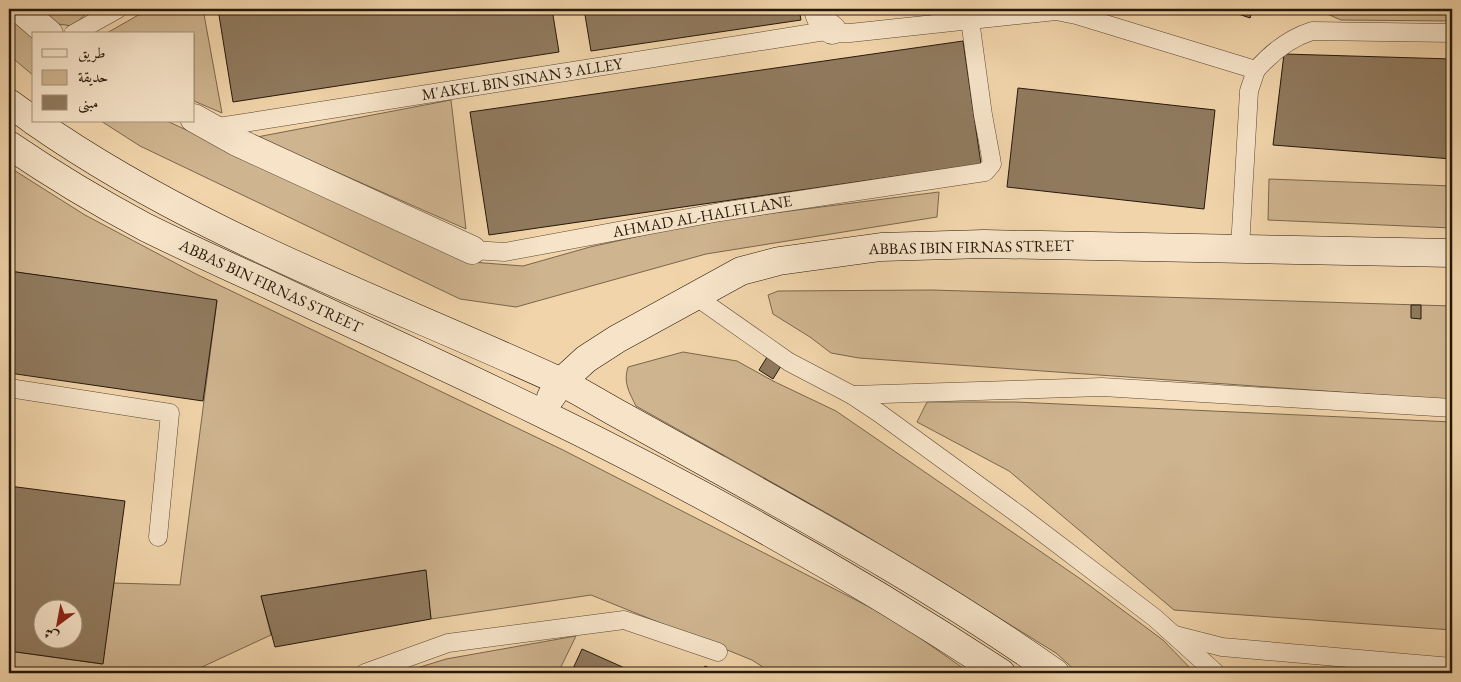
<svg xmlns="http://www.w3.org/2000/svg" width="1461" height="682" font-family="'EB Garamond',Amiri,serif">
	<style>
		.green { fill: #ceb48f; stroke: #7a664d }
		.building { fill: #907a5e; stroke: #26180b; fill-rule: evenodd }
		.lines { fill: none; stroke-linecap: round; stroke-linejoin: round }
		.service-casing { stroke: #594733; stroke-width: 19 }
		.minor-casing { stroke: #594733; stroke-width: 29 }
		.secondary-casing { stroke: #26180b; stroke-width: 29 }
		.service { stroke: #f6e3c8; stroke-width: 18 }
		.minor { stroke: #f6e3c8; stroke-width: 28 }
		.secondary { stroke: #f6e3c8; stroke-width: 28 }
		.labels { text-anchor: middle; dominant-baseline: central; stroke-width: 4; stroke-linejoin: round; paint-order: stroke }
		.street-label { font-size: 16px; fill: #26180b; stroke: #f6e3c8 }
	</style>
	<rect width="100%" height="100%" fill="#f1d4aa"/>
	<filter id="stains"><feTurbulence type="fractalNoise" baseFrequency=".004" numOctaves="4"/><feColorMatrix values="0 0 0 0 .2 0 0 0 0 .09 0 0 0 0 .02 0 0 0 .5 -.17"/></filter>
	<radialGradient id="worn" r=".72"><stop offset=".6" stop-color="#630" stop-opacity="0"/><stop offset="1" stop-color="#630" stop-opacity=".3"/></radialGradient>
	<g class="green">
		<path d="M29,9H91L73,26L42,22Z"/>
		<path d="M149,9H203L222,113L194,101V34H105Z"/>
		<path d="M1326,9H1452V21L1341,20L1325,13Z"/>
		<path d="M9,15L34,38V76L9,55Z"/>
		<path d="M451,100L466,229L257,137Z"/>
		<path d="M101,121H167L471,262L523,266L590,247L703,222L939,192L937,217L706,254L516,307L460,299L140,146Z"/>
		<path d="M9,167L85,215L196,274L563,450L893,619L970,673H772L752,660L591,595L431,619L425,570L261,596L271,635L189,673H9V651L102,664L113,583L180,585L217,301L9,271Z"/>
		<path d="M1269,179L1452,186V228L1268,220Z"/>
		<path d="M932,290L1452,306V400L859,358L831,353L810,337L773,314L768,295L778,291Z"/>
		<path d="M683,352L737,361L773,381L836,411L1082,580L1163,640L1195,673H1078L1056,653L848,525L636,406C629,392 623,382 628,367Z"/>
		<path d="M927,402H1016L1452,422V630L1174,610L1009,471L917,422Z"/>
		<path d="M576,636L558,673H401L446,659Z"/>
	</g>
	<g class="building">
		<path d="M218,9H552L559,52L233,102Z"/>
		<path d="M584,9H799L801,20L591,51Z"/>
		<path d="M1224,9H1253L1250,18Z"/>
		<path d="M963,41L981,164L489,235L470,112Z"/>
		<path d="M1284,54L1452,59V159L1273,145Z"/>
		<path d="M1018,88L1215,110L1204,209L1007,187Z"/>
		<path d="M9,271L217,300L203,401L9,373Z"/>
		<path d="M1411,305H1421V319L1411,318Z"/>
		<path d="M767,357L781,366L773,379L759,370Z"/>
		<path d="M9,486L125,501L103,664L9,651ZM42,610H72V640H42Z"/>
		<path d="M426,570L431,619L275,647L261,596Z"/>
		<path d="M582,649L636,673H571Z"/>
		<path d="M705,666L720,673H702Z"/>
	</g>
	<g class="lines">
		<defs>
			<g id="service">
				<path d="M73,34L118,9"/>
				<path d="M212,128L832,30L841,33H850L1037,13L1056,11L1076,15L1256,70C1271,53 1290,38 1312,31L1452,33"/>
				<path d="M1240,248L1249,91L1256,70"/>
				<path d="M472,250L505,252L720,212L985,172L992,164L991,158L983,115L970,20"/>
				<path d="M695,296L789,362L852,395L879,413L1022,517L1155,618L1216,673"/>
				<path d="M9,388L170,413L158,537"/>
				<path d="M852,395L1102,387L1452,408"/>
				<path d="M1175,635L1222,647L1452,667"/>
				<path d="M365,673L448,643L624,620L718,652"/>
			</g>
			<g id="minor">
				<path d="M20,9L49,34"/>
				<path d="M818,9C820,19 824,24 832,30"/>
				<path d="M194,118L237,142L472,250"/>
			</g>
			<g id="secondary">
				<path d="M9,103L34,121"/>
				<path d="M34,121C194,233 380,299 557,380C576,389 595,401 613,411C647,430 681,449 716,468C831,532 948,597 1055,673"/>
				<path d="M9,145C53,175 98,202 145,227C185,247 226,265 267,284C358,327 449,368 539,412C698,489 853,576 1001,673"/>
				<path d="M551,397L561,382L586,359L617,339L741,271L779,261L881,247L984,244L1452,253"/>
			</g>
		</defs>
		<use href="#service" class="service-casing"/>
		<use href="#minor" class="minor-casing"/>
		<use href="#secondary" class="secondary-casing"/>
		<use href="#service" class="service"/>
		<use href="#minor" class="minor"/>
		<use href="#secondary" class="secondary"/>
	</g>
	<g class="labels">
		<g class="street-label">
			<text transform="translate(522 79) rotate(-9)">M'AKEL BIN SINAN 3 ALLEY</text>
			<text transform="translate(702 216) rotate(-10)">AHMAD AL-HALFI LANE</text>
			<text transform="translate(971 247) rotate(-1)">ABBAS IBIN FIRNAS STREET</text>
			<text transform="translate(271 286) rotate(25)">ABBAS BIN FIRNAS STREET</text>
		</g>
	</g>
	<rect width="1461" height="682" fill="none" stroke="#f1d4aa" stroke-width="30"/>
	<rect x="10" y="10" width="1441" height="662" fill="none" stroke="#26180b" stroke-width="2.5"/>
	<rect x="15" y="15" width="1431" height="652" fill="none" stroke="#26180b"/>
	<rect x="32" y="32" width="162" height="90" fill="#f6e3c8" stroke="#a3927c"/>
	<rect x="42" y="49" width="25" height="8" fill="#f6e3c8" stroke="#a3927c"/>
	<text x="78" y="58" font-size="15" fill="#26180b">طريق</text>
	<rect x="42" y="70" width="25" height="15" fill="#ceb48f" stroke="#a3927c"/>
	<text x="78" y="82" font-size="15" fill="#26180b">حديقة</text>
	<rect x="42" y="95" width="25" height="15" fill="#907a5e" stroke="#a3927c"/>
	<text x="78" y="108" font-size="15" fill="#26180b">مبنى</text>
	<g transform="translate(58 624) rotate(212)"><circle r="24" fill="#f6e3c8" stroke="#a3927c"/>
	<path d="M0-4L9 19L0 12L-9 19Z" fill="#8f2418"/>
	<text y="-8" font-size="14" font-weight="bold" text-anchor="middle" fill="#26180b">ش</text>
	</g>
	<rect width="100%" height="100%" filter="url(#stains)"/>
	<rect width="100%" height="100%" fill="url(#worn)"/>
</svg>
